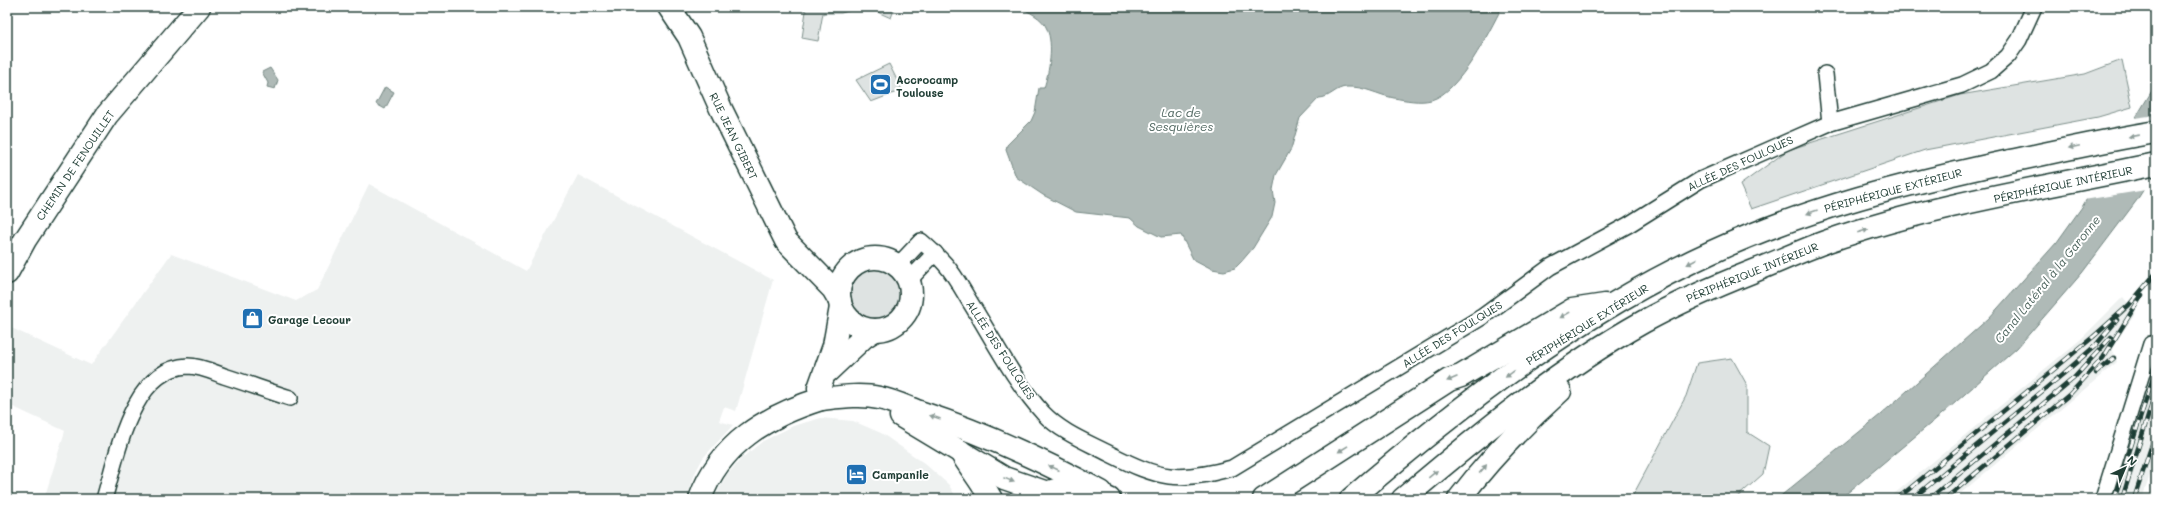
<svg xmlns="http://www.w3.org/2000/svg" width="2163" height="506" font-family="Mali,sans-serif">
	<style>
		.built { fill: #eef1f0 }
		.green { fill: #dee3e2; stroke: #7e908b }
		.water { fill: #afbab7; stroke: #758883 }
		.pier { fill: #fff }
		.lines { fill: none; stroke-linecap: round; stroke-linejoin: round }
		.street-casing { stroke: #1f3d34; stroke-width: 18 }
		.secondary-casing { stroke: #1f3d34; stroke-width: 25 }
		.primary-casing { stroke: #1f3d34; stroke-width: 25 }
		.highway-casing { stroke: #1f3d34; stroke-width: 25 }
		.street { stroke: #fff; stroke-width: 15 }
		.secondary { stroke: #fff; stroke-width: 22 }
		.primary { stroke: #fff; stroke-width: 22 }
		.highway { stroke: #fff; stroke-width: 22 }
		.rail-casing { stroke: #1f3d34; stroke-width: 4.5 }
		.rail { stroke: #fff; stroke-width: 3; stroke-dasharray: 9; stroke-linecap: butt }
		.oneway { fill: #8f9e9a }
		.labels { text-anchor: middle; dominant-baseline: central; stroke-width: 4; stroke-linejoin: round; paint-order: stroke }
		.poi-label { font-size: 11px; font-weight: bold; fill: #1f3d34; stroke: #fff; text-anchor: start }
		.street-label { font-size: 11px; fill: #1f3d34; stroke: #fff }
		.water-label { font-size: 12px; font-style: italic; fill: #4a625b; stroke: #fff }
	</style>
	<rect width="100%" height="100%" fill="#fff"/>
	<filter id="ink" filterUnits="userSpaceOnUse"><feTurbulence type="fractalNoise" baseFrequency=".025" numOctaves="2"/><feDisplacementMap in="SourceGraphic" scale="8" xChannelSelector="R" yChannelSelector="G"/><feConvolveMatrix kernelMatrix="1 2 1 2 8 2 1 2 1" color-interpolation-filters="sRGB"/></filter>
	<g filter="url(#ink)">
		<g class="built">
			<path d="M578,175L773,280L736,411L724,407L719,421L733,425L703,458L696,471L686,499H44L65,431L7,404V326L91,365L171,254L296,301L317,290L369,184L526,271Z"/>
			<path d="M2123,297L2136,313L2111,348L2117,362L1954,499H1888L2081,339Z"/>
			<path d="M2156,343V457L2142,499H2107Z"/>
			<path d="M821,418L853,421L881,433L924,463L949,485L957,499H714L726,476L742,458L763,441L793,426Z"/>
		</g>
		<g class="green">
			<path d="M793,7H863L841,13H823L818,41L802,38L806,11Z"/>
			<path d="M866,7H895L891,18Z"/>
			<path d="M2122,60L2132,107L2098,117L1925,150L1751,209L1740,185L1788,150L1960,95L2085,74Z"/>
			<path d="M889,64L902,90L871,102L856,80Z"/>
			<circle cx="876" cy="294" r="26"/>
			<path d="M1732,358L1747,385V432L1769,446L1763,474L1735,499H1631L1686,396L1697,363Z"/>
		</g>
		<g class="water">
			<path d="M1018,7H1502C1489,32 1460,92 1431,100C1420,103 1405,100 1394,98C1378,95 1364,86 1347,87C1336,87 1330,98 1319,98L1300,118L1291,149L1276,175L1273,190L1275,203L1272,217L1253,248L1241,262L1235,268L1224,271L1212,269L1193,259L1181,235L1161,237L1139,226L1130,218L1076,212L1043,195L1016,177L1006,150L1007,145L1031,121L1035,112L1039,88H1044C1049,72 1054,45 1047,29C1043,18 1028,11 1018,7Z"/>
			<path d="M270,68L278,80L275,89L267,87L268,83L262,72Z"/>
			<path d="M2156,84V170L2137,200L2082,273L2017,348L1948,409L1840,499H1777L1880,415L1989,318L2057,242L2082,207Z"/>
			<path d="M385,87L394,92L385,109L376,104Z"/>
		</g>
		<path class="pier" d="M2156,115V174L2146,190L2084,200L2134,118Z"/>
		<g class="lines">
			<defs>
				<g id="street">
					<path d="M1825,74L1830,123"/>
					<path d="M893,263L903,260L921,241C929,248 938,256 945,264C955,275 962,289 970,302C993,339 1014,381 1043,413C1062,433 1087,442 1110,454C1160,479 1177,483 1232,468L1482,317L1550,267L1628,225L1700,180L1830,123L1962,85L1991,71L2008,56L2019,40L2034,7"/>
					<path d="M910,286L914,275L935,253"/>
					<path d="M104,499C117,457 131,368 188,366C200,366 213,372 224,376C246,383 268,391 290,398"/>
					<path d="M2103,499L2151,344"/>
				</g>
				<g id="secondary">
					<path d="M669,7L689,37L721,109L786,241L833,289L840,301"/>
					<circle cx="875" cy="294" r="36"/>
					<path d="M7,273L25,240L107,115L199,7"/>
					<path d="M828,371L864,337L875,330"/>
					<path d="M700,499C720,443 767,416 821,399L819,388L834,346L841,307"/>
				</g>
				<g id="primary">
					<path d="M821,399C840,397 861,394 879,398C894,401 908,408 922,413C983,433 1044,461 1101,492"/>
					<path d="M901,416L1004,478L1062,498"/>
				</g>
				<g id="highway">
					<path d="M960,451C970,468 982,482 991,499"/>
					<path d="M1038,499C1060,481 1085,490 1109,499"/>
					<path d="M1264,499L1449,380L1461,376L1572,310L1605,305"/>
					<path d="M1351,499C1459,406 1582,311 1712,252C1807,208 1908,183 2010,161C2058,151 2107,140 2156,132"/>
					<path d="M1403,499C1479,435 1557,370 1643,322C1679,302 1716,286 1754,271C1779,261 1803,250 1828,241C1934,204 2047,187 2156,164"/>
					<path d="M1459,499C1489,460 1523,424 1560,391"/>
				</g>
			</defs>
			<use href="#street" class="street-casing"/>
			<use href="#secondary" class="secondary-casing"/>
			<use href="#primary" class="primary-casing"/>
			<use href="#highway" class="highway-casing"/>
			<use href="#street" class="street"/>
			<use href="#secondary" class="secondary"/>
			<use href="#primary" class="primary"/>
			<use href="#highway" class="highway"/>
			<defs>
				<g id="rail">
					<path d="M2096,373L2114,358"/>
					<path d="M1897,499L2093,337L2129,305L2156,273"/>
					<path d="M1912,499L2063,374L2095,346L2117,320"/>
					<path d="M1929,499L2074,378L2111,337"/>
					<path d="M1945,499L2070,394L2103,358L2142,295"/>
					<path d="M2114,499L2156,369"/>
					<path d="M2122,499L2156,391"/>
					<path d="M2134,499L2156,432"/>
				</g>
			</defs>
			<use href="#rail" class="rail-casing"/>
			<use href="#rail" class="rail"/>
		</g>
		<defs><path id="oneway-solid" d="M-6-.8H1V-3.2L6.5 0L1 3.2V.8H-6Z"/></defs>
		<g class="oneway">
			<use href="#oneway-solid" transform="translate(2134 136) rotate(171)"/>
			<use href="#oneway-solid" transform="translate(2074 147) rotate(168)"/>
			<use href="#oneway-solid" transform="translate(1812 212) rotate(160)"/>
			<use href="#oneway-solid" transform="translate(1863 231) rotate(-16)"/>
			<use href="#oneway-solid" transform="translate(1692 262) rotate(153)"/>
			<use href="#oneway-solid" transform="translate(1565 315) rotate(151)"/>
			<use href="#oneway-solid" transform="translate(1510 374) rotate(144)"/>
			<use href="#oneway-solid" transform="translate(1452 379) rotate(157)"/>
			<use href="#oneway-solid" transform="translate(935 417) rotate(-161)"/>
			<use href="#oneway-solid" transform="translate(1343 449) rotate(148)"/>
			<use href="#oneway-solid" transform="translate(1054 468) rotate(-156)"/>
			<use href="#oneway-solid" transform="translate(1483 469) rotate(-50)"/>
			<use href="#oneway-solid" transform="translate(1433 474) rotate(-39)"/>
			<use href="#oneway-solid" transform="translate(1009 480) rotate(22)"/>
		</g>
	</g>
	<defs>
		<symbol id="stadium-square" viewBox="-11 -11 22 22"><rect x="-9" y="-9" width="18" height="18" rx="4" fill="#1f6fb2" stroke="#fff"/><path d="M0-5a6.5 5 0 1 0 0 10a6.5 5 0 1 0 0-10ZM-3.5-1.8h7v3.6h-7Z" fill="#fff"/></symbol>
		<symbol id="shop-square" viewBox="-11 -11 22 22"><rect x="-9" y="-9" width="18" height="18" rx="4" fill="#1f6fb2" stroke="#fff"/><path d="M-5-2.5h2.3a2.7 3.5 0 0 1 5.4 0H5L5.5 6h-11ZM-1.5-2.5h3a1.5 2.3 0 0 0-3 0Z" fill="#fff"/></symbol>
		<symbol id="hotel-square" viewBox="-11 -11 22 22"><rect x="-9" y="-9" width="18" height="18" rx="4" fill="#1f6fb2" stroke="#fff"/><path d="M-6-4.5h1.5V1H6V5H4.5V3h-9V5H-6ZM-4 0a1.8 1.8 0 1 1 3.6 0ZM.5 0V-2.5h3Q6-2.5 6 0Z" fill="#fff"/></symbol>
	</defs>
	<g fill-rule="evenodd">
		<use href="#stadium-square" x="868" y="72" width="25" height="25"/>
		<use href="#shop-square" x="240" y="306" width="25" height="25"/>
		<use href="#hotel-square" x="844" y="462" width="25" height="25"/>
	</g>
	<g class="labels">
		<g class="poi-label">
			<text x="896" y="79">Accrocamp<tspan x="896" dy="13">Toulouse</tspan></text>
			<text x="268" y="319">Garage Lecour</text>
			<text x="872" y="474">Campanile</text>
		</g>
		<g class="street-label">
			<text transform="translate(734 136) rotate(64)">RUE JEAN GIBERT</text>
			<text transform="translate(1740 163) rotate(-25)">ALLÉE DES FOULQUES</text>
			<text transform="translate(75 165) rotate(-56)">CHEMIN DE FENOUILLET</text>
			<text transform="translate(2063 184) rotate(-12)">PÉRIPHÉRIQUE INTÉRIEUR</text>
			<text transform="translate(1893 190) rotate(-15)">PÉRIPHÉRIQUE EXTÉRIEUR</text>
			<text transform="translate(1752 272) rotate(-22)">PÉRIPHÉRIQUE INTÉRIEUR</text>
			<text transform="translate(1587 324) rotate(-32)">PÉRIPHÉRIQUE EXTÉRIEUR</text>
			<text transform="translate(1452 334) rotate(-32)">ALLÉE DES FOULQUES</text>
			<text transform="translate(1001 350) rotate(57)">ALLÉE DES FOULQUES</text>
		</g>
		<g class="water-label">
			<text x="1181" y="112">Lac de<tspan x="1181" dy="14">Sesquières</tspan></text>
			<text transform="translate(2047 279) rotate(-51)">Canal Latéral à la Garonne</text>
		</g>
	</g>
	<rect width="2163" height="506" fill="none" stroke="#fff" stroke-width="24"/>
	<rect x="12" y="12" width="2139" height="482" fill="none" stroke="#1f3d34" stroke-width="1.5" filter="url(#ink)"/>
	<g transform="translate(2125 468) rotate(44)" stroke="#ffffff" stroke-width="3" paint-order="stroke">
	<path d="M0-3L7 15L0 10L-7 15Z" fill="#1f3d34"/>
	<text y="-6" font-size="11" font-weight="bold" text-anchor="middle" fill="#1f3d34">N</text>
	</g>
</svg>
